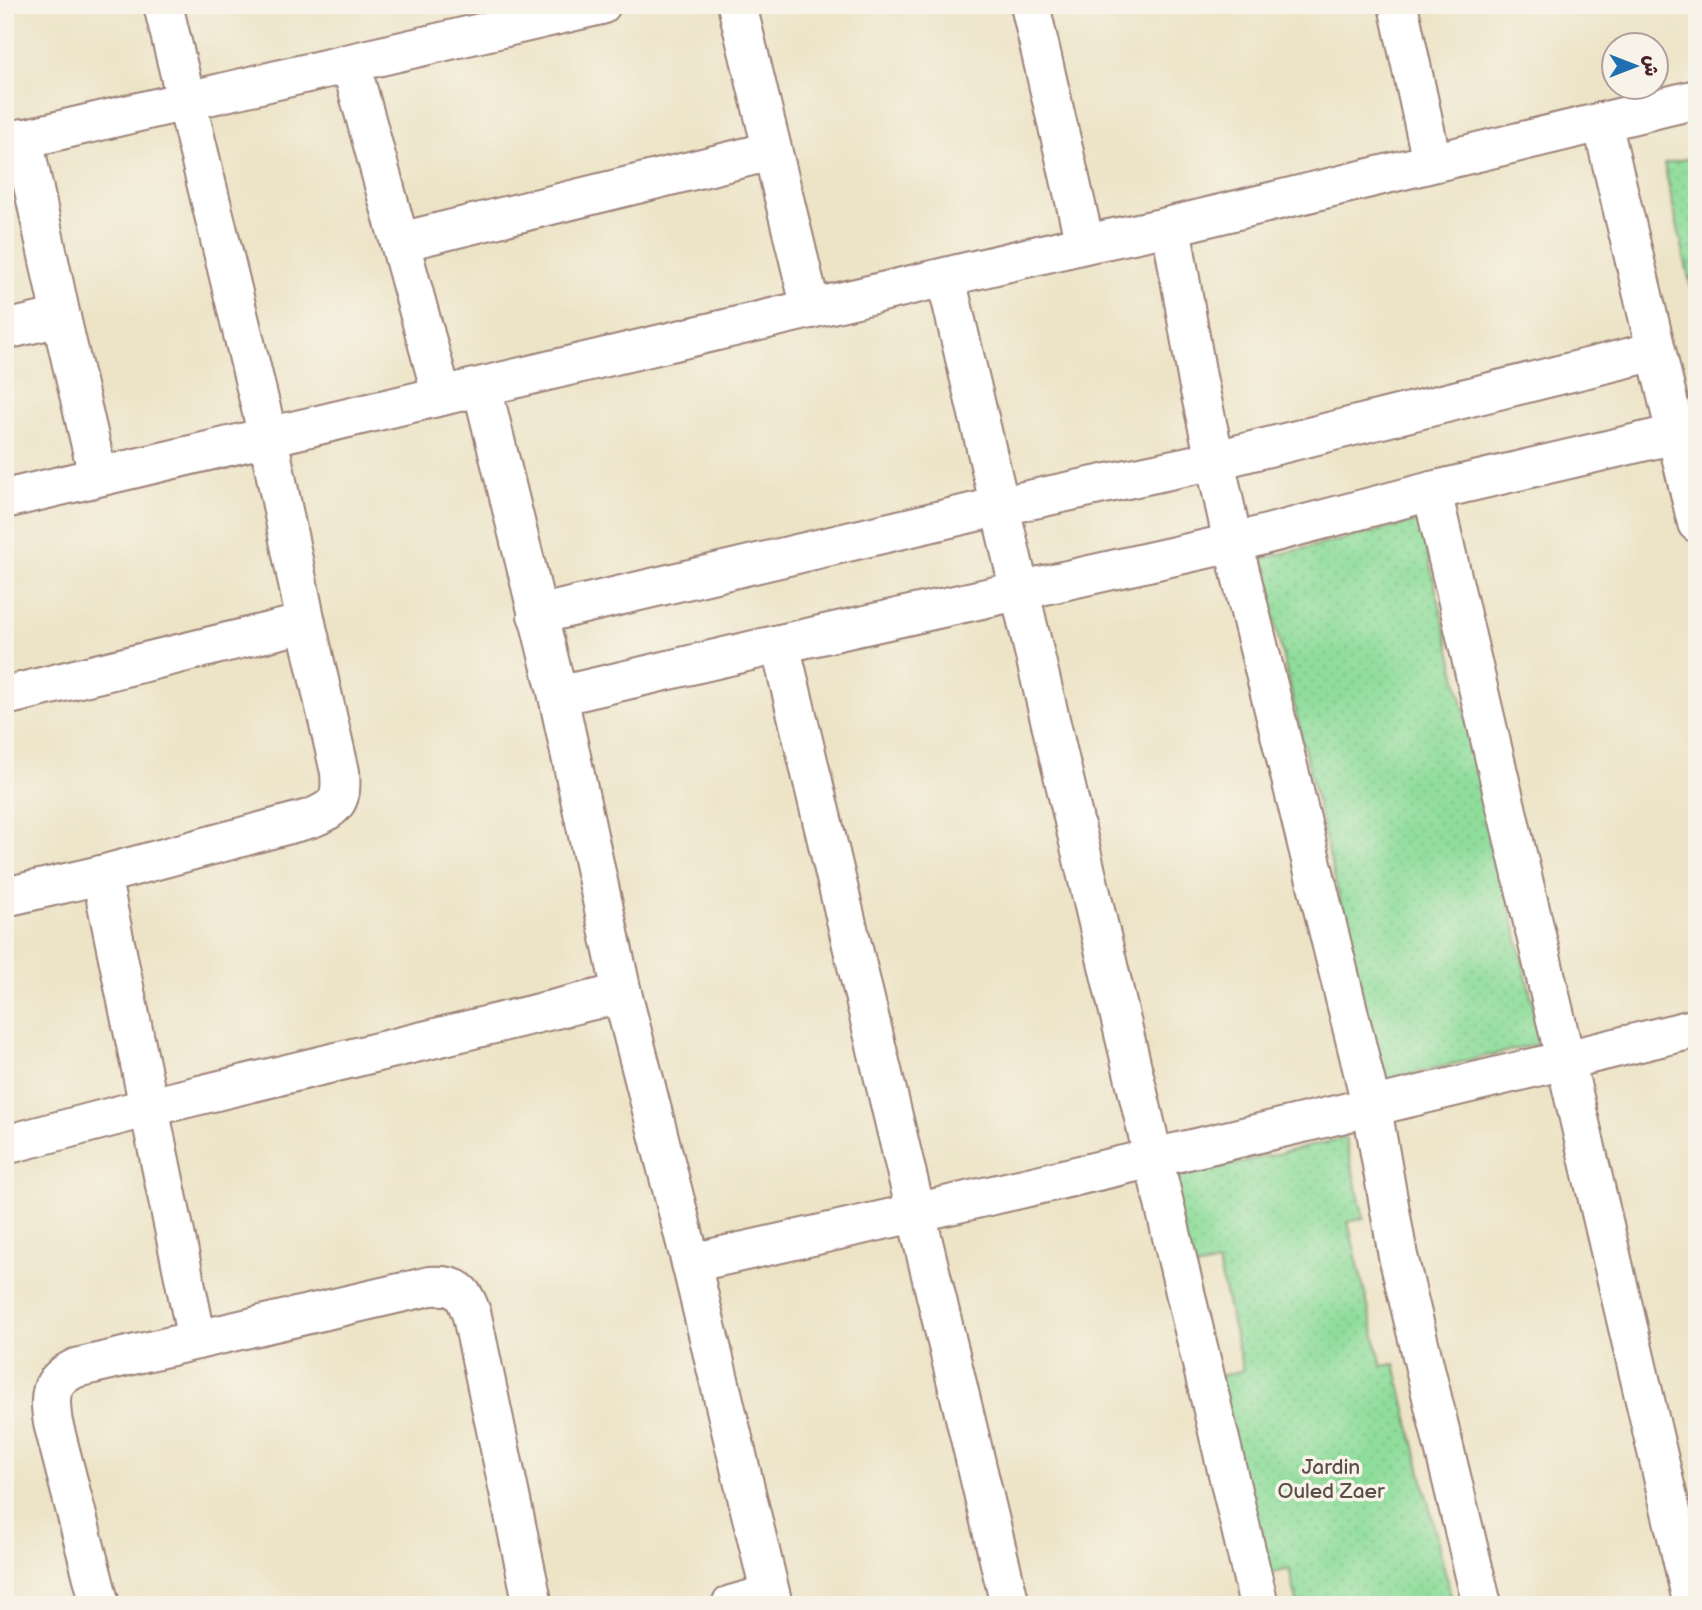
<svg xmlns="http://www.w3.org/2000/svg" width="1702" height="1610" font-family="'Balsamiq Sans','Playpen Sans Arabic',sans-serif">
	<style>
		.park { fill: url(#park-dots); stroke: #6c7e63; stroke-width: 2 }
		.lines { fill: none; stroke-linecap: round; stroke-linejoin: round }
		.minor-casing { stroke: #9c8279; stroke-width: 42 }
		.minor { stroke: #fff; stroke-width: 38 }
		.labels { text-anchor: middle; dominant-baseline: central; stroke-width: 7; stroke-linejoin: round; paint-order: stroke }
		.park-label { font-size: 21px; fill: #5b4e47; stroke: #f7f3e8 }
	</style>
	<defs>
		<pattern id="park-dots" width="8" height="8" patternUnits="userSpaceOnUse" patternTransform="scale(1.75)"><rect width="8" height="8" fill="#8fdd9b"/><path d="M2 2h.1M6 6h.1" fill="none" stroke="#7dbd86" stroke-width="1.8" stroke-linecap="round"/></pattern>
	</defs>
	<rect width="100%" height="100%" fill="#f7f3e8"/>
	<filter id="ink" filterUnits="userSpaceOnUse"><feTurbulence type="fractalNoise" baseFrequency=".0143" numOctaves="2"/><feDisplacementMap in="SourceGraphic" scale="14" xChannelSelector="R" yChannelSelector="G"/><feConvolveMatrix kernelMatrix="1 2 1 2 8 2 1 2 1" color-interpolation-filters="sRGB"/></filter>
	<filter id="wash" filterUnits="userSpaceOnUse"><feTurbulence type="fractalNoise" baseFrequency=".00686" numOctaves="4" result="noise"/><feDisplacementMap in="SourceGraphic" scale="28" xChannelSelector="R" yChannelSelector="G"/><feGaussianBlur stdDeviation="1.57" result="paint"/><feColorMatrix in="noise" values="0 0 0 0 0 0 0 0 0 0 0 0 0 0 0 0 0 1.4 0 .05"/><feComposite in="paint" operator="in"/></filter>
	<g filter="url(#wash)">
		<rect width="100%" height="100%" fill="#ede4c7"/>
		<g class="park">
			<path d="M1697,156V315L1664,164Z"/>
			<path d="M1420,521L1542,1043L1382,1081L1260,559Z"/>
			<path d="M1345,1138L1364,1218L1348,1222L1382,1366L1395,1364L1453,1605H1298L1289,1569L1263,1575L1217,1377L1243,1370L1218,1263L1191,1269L1170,1179Z"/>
		</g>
	</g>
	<g filter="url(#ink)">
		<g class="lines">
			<defs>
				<g id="minor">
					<path d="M737,5L811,309"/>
					<path d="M1030,5L1085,244"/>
					<path d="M1398,5L1432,162"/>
					<path d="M351,65L442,396"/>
					<path d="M1602,122L1697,523"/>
					<path d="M23,138L61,317L98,476"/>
					<path d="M5,143L601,5"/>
					<path d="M1171,226L1197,377L1233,543L1372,1108L1398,1256L1482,1605"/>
					<path d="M400,242L772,151"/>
					<path d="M946,278C1053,719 1153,1163 1259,1605"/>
					<path d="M5,330L61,317"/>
					<path d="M482,387L558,696L622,993L691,1263L773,1605"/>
					<path d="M1432,491L1693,1605"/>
					<path d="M5,499L1085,244L1171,226L1697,99"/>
					<path d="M537,615L1001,506L1216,460L1656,351"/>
					<path d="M780,644L1010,1605"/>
					<path d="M5,696L306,623"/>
					<path d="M558,696L780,644L1233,543L1432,491L1676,434"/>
					<path d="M101,875L197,1340"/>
					<path d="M5,897L101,875L312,818C338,807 342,800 340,772L306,623L268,437L163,5"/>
					<path d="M5,1145L150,1107L622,993"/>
					<path d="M691,1263C1027,1189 1362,1110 1697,1028"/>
					<path d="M100,1605L53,1423C49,1396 48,1381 76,1368L430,1286C457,1284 464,1291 472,1316L533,1605"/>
					<path d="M731,1605L770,1594"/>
				</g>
			</defs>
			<use href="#minor" class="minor-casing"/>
			<use href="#minor" class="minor"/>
		</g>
	</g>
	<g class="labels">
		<g class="park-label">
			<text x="1331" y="1467">Jardin<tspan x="1331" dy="24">Ouled Zaer</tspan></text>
		</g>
	</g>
	<rect width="1702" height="1610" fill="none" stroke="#f7f3e8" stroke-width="28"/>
	<g transform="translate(1635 66) rotate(90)"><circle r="33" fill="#f7f3e8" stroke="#b29e9c" stroke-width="2"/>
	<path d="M0-5L12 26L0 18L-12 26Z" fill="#1f6fb2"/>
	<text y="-10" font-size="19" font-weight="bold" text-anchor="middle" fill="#4a1f2b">ش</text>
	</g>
</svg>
